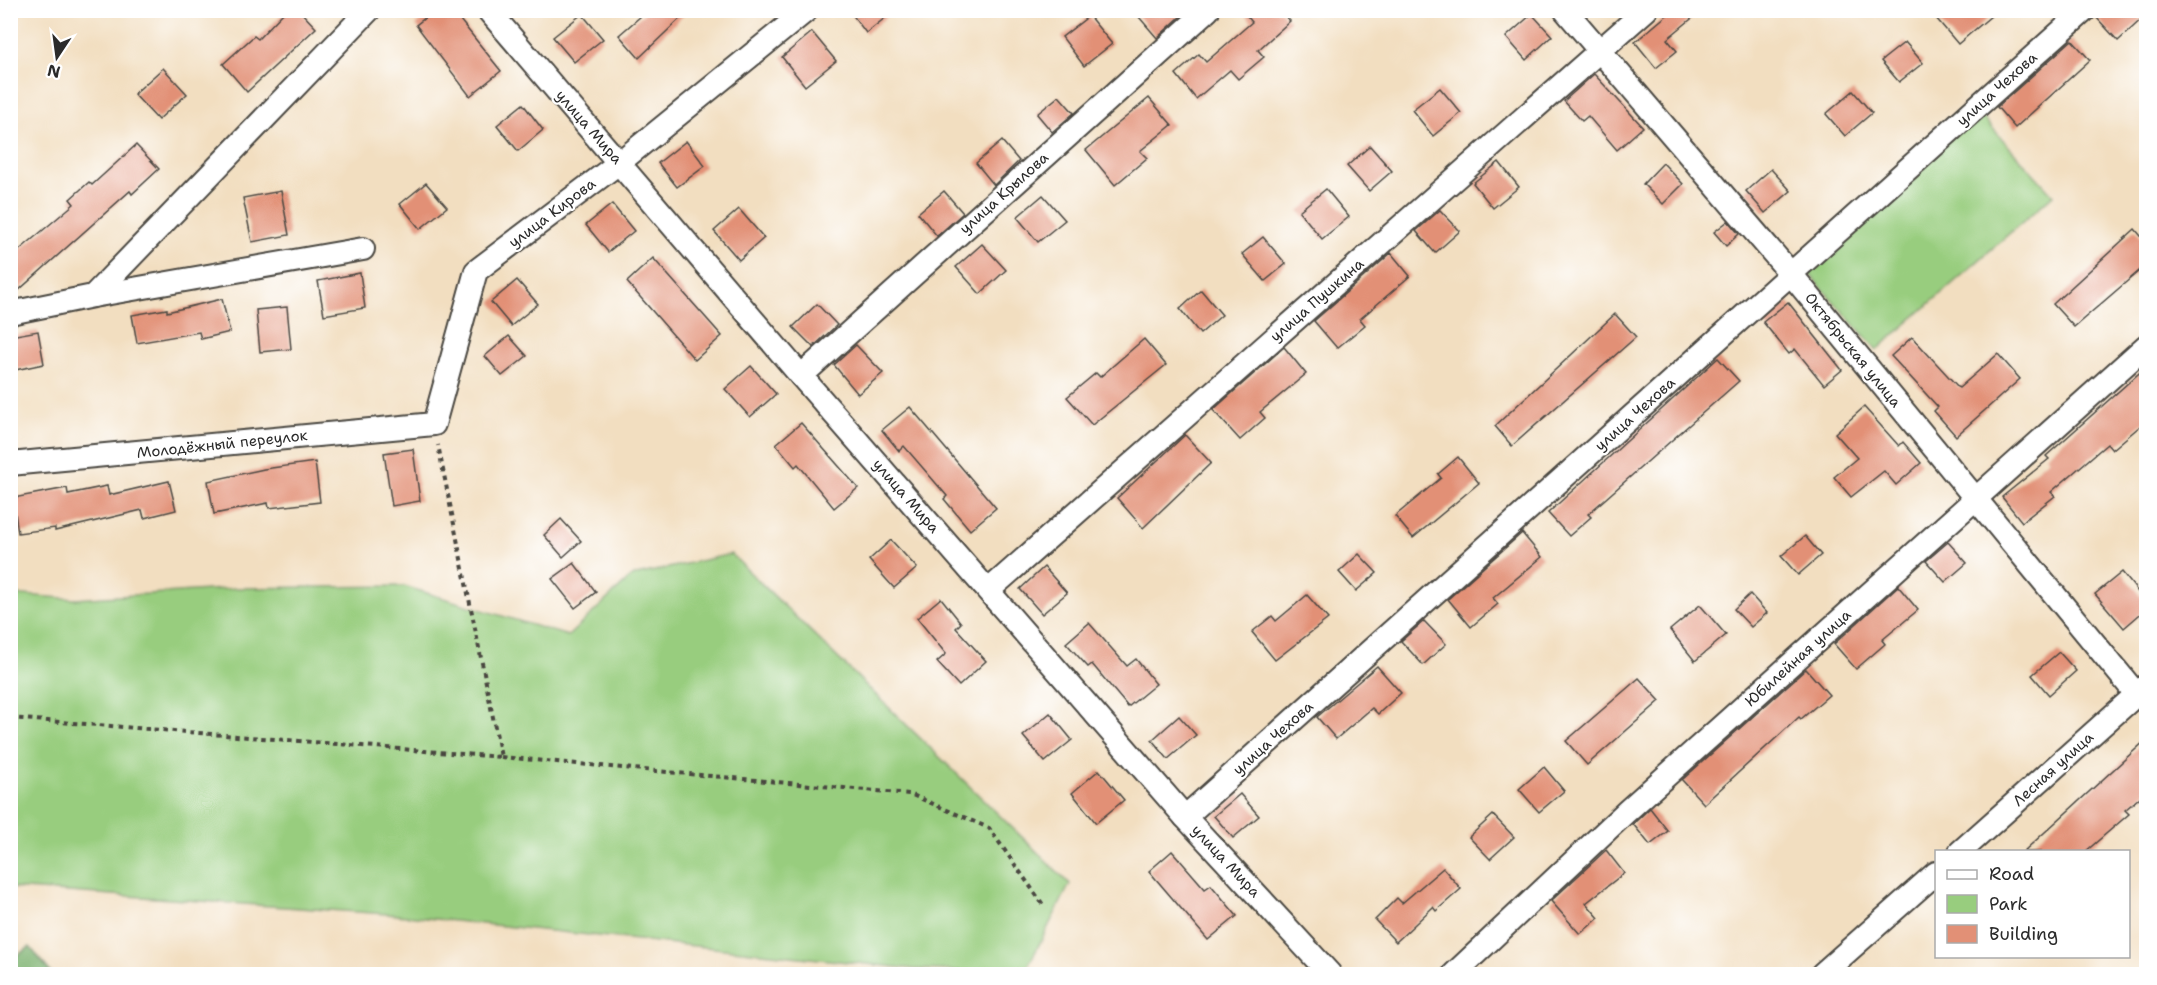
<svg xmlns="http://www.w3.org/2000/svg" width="2157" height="985" font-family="'Shantell Sans',sans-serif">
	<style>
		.green { fill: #98cd7e; stroke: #627c54; stroke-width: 1.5 }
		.forest { fill: #7ab06d; stroke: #526e4c; stroke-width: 1.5 }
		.building { fill: #e29076 }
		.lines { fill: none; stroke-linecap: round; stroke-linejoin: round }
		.minor-casing { stroke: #494641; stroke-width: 26 }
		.path { stroke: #494641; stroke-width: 4; stroke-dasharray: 4.5 4.5; stroke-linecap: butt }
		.minor { stroke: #fff; stroke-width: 22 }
		.labels { text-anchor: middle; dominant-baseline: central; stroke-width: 4.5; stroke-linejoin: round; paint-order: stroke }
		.street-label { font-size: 15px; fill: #2b2b2b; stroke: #fff }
	</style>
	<rect width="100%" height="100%" fill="#fff"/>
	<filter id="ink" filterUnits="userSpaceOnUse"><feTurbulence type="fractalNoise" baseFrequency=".0167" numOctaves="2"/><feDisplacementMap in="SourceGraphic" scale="12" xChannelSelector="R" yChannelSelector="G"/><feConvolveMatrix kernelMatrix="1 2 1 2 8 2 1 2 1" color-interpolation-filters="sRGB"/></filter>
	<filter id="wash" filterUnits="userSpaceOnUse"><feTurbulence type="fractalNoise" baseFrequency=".008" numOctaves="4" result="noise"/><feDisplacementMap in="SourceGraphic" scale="24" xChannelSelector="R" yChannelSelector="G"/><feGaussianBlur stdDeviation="1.35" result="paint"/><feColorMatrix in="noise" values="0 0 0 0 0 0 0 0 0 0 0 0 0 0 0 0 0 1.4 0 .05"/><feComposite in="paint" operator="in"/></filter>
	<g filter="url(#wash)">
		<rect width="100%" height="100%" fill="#f2dec0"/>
		<g class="green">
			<path d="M1977,111L2053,195L1877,350L1802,266Z"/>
			<path d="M731,554L1070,884L1024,974L914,969L387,914L11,888V594L75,599L238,588L404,586L568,636L632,576Z"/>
		</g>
		<path class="forest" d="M30,947L52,974H11V959Z"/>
		<g id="blocks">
			<g class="building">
				<path d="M286,10H299L316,28L247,92L223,64L254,36L258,39Z"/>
				<path d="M435,10H452L501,71L470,96L416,25Z"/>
				<path d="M648,10H689L639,58L619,35Z"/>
				<path d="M849,10H895L866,33Z"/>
				<path d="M1133,10H1176L1181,16L1157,38Z"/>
				<path d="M1242,10H1280L1290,21L1258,50L1264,57L1238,79L1230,70L1196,99L1176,74L1199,54L1206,62L1252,22Z"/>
				<path d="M1673,10H1702L1667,39L1677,51L1656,68L1635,42Z"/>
				<path d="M1946,10H1998L1958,44L1936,18Z"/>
				<path d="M2098,10H2146V15L2118,41L2096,17Z"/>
				<path d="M582,14L603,39L574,62L553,37Z"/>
				<path d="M1532,14L1552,36L1526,60L1506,37Z"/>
				<path d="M1089,16L1112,44L1084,66L1062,37Z"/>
				<path d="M812,32L836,61L805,86L782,57Z"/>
				<path d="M2072,40L2090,60L2015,128L1997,107Z"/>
				<path d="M1905,42L1923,63L1899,82L1881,61Z"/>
				<path d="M163,68L187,94L158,120L134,94Z"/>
				<path d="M1594,74L1643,127L1617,150L1588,116L1582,121L1564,101Z"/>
				<path d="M1440,88L1461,113L1433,136L1412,110Z"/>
				<path d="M1853,91L1872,113L1845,136L1826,114Z"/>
				<path d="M1059,96L1074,113L1052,132L1037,114Z"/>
				<path d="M1149,98L1172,125L1140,151L1147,158L1115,185L1086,150Z"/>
				<path d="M523,104L543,130L518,151L497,125Z"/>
				<path d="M686,141L705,166L677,187L658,163Z"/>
				<path d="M1002,141L1019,161L994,185L976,163Z"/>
				<path d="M136,145L159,169L132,194L130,191L10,298V258L74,204L70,199L89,182L92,185Z"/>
				<path d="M1370,146L1392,171L1369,191L1347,166Z"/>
				<path d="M1499,162L1519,187L1493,208L1473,183Z"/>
				<path d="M1663,163L1683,184L1663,204L1643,184Z"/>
				<path d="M1771,169L1791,191L1765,213L1746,191Z"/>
				<path d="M426,183L447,207L420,229L400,204Z"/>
				<path d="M1326,189L1349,217L1322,239L1299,211Z"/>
				<path d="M281,191L289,235L252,242L243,198Z"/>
				<path d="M944,191L963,213L937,236L918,213Z"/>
				<path d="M1043,195L1065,220L1038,242L1017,217Z"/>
				<path d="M612,204L634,231L608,252L586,225Z"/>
				<path d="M739,209L764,238L739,260L714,231Z"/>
				<path d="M1440,210L1460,231L1435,253L1416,231Z"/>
				<path d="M1728,221L1739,234L1726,246L1714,232Z"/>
				<path d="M2135,229L2146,242V265L2074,327L2053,304Z"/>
				<path d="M1263,237L1286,264L1265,281L1242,254Z"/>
				<path d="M982,244L1006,270L980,294L956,267Z"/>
				<path d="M1391,253L1410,276L1360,319L1365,325L1337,348L1314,321Z"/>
				<path d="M653,258L722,336L695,360L627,282Z"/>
				<path d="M360,273L365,308L324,315L318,281Z"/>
				<path d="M517,280L538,304L511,326L491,302Z"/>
				<path d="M1201,290L1222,315L1200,334L1180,309Z"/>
				<path d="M222,299L230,332L201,339L199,332L137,343L132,315L167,309V312Z"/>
				<path d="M1788,302L1842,370L1824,385L1795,349L1789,354L1763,322Z"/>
				<path d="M817,304L837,325L813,347L793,327Z"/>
				<path d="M287,307L291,349L260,352L256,310Z"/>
				<path d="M1615,314L1636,337L1512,446L1495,426Z"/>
				<path d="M38,331L44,364L15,370L10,336Z"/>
				<path d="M509,336L527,356L502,376L485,356Z"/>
				<path d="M1912,337L1959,388L1998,354L2020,379L1956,436L1934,411L1938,407L1891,356Z"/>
				<path d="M1144,339L1166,365L1092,425L1067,397L1096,373L1100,377Z"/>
				<path d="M856,345L883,373L858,394L834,365Z"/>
				<path d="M1284,347L1306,374L1260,412L1265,418L1240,440L1213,410Z"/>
				<path d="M1718,358L1739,381L1588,514L1591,517L1569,536L1548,513Z"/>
				<path d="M751,366L776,394L750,417L725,389Z"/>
				<path d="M2146,367V421L2112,450L2107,444L2051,492L2055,496L2022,522L2002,497L2049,459L2046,456Z"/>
				<path d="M910,407L996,508L970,530L944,499L947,496L904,446L899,451L882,430Z"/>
				<path d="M1864,407L1899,446L1903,442L1921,463L1896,485L1884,471L1851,497L1834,477L1857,458L1835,433Z"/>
				<path d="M801,423L858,488L834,508L798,464L795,467L776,444Z"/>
				<path d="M1185,435L1211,463L1143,528L1117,498Z"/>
				<path d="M413,449L420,501L392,506L384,453Z"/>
				<path d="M1458,457L1479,483L1413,538L1395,516L1441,478L1438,474Z"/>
				<path d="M315,462L320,502L269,508L268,503L214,514L208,481L264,469Z"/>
				<path d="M169,481L176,510L144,518L142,510L55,531V528L18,533L13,498L67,488L68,494L107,486L109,495Z"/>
				<path d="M561,519L581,541L563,557L544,535Z"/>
				<path d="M1522,533L1542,557L1493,598L1498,604L1471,627L1448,599Z"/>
				<path d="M1805,536L1821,555L1798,575L1781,556Z"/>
				<path d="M891,540L917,568L894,588L869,560Z"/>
				<path d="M1948,542L1967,563L1945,582L1926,561Z"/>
				<path d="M1359,554L1377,573L1356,591L1339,572Z"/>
				<path d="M574,563L596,592L575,608L552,579Z"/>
				<path d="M1044,567L1067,593L1042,614L1020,589Z"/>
				<path d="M2122,572L2146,602V609L2124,628L2095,594Z"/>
				<path d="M1898,586L1918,610L1882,640L1885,644L1856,669L1834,644Z"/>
				<path d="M1750,594L1767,613L1751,627L1734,609Z"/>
				<path d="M1307,595L1328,619L1275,660L1252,632L1272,616L1276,621Z"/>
				<path d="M941,598L961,623L956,628L986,661L959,686L937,662L946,654L917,618Z"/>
				<path d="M1700,605L1726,635L1695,661L1670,630Z"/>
				<path d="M1424,621L1446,644L1423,665L1401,641Z"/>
				<path d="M1089,623L1127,666L1136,659L1156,684L1128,707L1092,664L1088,667L1066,643Z"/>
				<path d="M2059,652L2076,671L2049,695L2032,675Z"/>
				<path d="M1377,666L1401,693L1378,714L1372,708L1336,739L1317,717Z"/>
				<path d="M1806,669L1829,695L1801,719L1799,717L1704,804L1682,780Z"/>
				<path d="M1639,678L1660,701L1587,765L1566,741Z"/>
				<path d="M1050,713L1072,740L1045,762L1023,736Z"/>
				<path d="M1179,716L1196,735L1168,759L1152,740Z"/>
				<path d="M2146,740V792L2125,810L2129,814L2085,852H2023Z"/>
				<path d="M1544,767L1564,791L1539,812L1519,789Z"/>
				<path d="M1099,770L1124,800L1096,823L1072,793Z"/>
				<path d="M1240,794L1259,816L1233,838L1214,816Z"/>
				<path d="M1650,808L1668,831L1650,845L1633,824Z"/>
				<path d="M1493,815L1514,837L1490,859L1469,837Z"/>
				<path d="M1606,850L1624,873L1586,903L1599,918L1580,934L1551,901Z"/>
				<path d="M1172,851L1205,889L1211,885L1237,916L1208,940L1149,871Z"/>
				<path d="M1443,868L1461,889L1436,911L1433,907L1396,942L1375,920L1397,898L1402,903Z"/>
			</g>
		</g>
	</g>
	<g filter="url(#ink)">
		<use href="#blocks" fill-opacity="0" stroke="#494641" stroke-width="1.5"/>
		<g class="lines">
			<defs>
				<g id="minor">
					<path d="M488,10L801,376L1185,817L1330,974"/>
					<path d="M1565,10L1791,274L2137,695"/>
					<path d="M93,296L363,249"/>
					<path d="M10,313L93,296L369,10"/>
					<path d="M801,376L1208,10"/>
					<path d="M10,464L434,424L476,271L620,162L807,10"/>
					<path d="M989,590L1646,10"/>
					<path d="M1185,817L2085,10"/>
					<path d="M1960,852L2146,686"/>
					<path d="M1454,974L1626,812L2146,346"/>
					<path d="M1822,974L1936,873"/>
				</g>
			</defs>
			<use href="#minor" class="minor-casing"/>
			<g class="path">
				<path d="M10,718L501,757L438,445"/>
				<path d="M501,757L910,794L989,828L1044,906"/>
			</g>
			<use href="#minor" class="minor"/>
		</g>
	</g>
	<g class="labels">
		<g class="street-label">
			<text transform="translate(1997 89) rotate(-42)">улица Чехова</text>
			<text transform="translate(589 127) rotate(49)">улица Мира</text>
			<text transform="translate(1004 193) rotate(-42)">улица Крылова</text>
			<text transform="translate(552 213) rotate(-37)">улица Кирова</text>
			<text transform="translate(1317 300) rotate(-41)">улица Пушкина</text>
			<text transform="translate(1853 350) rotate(51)">Октябрьская улица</text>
			<text transform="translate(1635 414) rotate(-42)">улица Чехова</text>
			<text transform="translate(222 444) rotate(-6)">Молодёжный переулок</text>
			<text transform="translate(906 496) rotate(49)">улица Мира</text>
			<text transform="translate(1798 658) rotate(-42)">Юбилейная улица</text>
			<text transform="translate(1273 738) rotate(-42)">улица Чехова</text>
			<text transform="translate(2053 769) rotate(-42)">Лесная улица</text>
			<text transform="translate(1226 861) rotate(47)">улица Мира</text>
		</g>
	</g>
	<rect width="2157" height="985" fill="none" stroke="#fff" stroke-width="36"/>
	<rect x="1935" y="850" width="195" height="108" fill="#ffffff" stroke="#aaaaaa" stroke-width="1.5"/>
	<rect x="1947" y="870" width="30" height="9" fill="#ffffff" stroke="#aaaaaa" stroke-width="1.5"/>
	<text x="1989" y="880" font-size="18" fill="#2b2b2b">Road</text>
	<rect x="1947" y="895" width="30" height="18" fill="#98cd7e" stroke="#aaaaaa" stroke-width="1.5"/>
	<text x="1989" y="910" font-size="18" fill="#2b2b2b">Park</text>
	<rect x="1947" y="925" width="30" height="18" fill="#e29076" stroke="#aaaaaa" stroke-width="1.5"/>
	<text x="1989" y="940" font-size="18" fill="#2b2b2b">Building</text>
	<g transform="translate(57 57) rotate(193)" stroke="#ffffff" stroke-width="4.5" paint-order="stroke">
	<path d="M0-4.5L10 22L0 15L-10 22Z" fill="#2b2b2b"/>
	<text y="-9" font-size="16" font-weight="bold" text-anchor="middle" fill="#2b2b2b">N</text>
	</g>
</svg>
